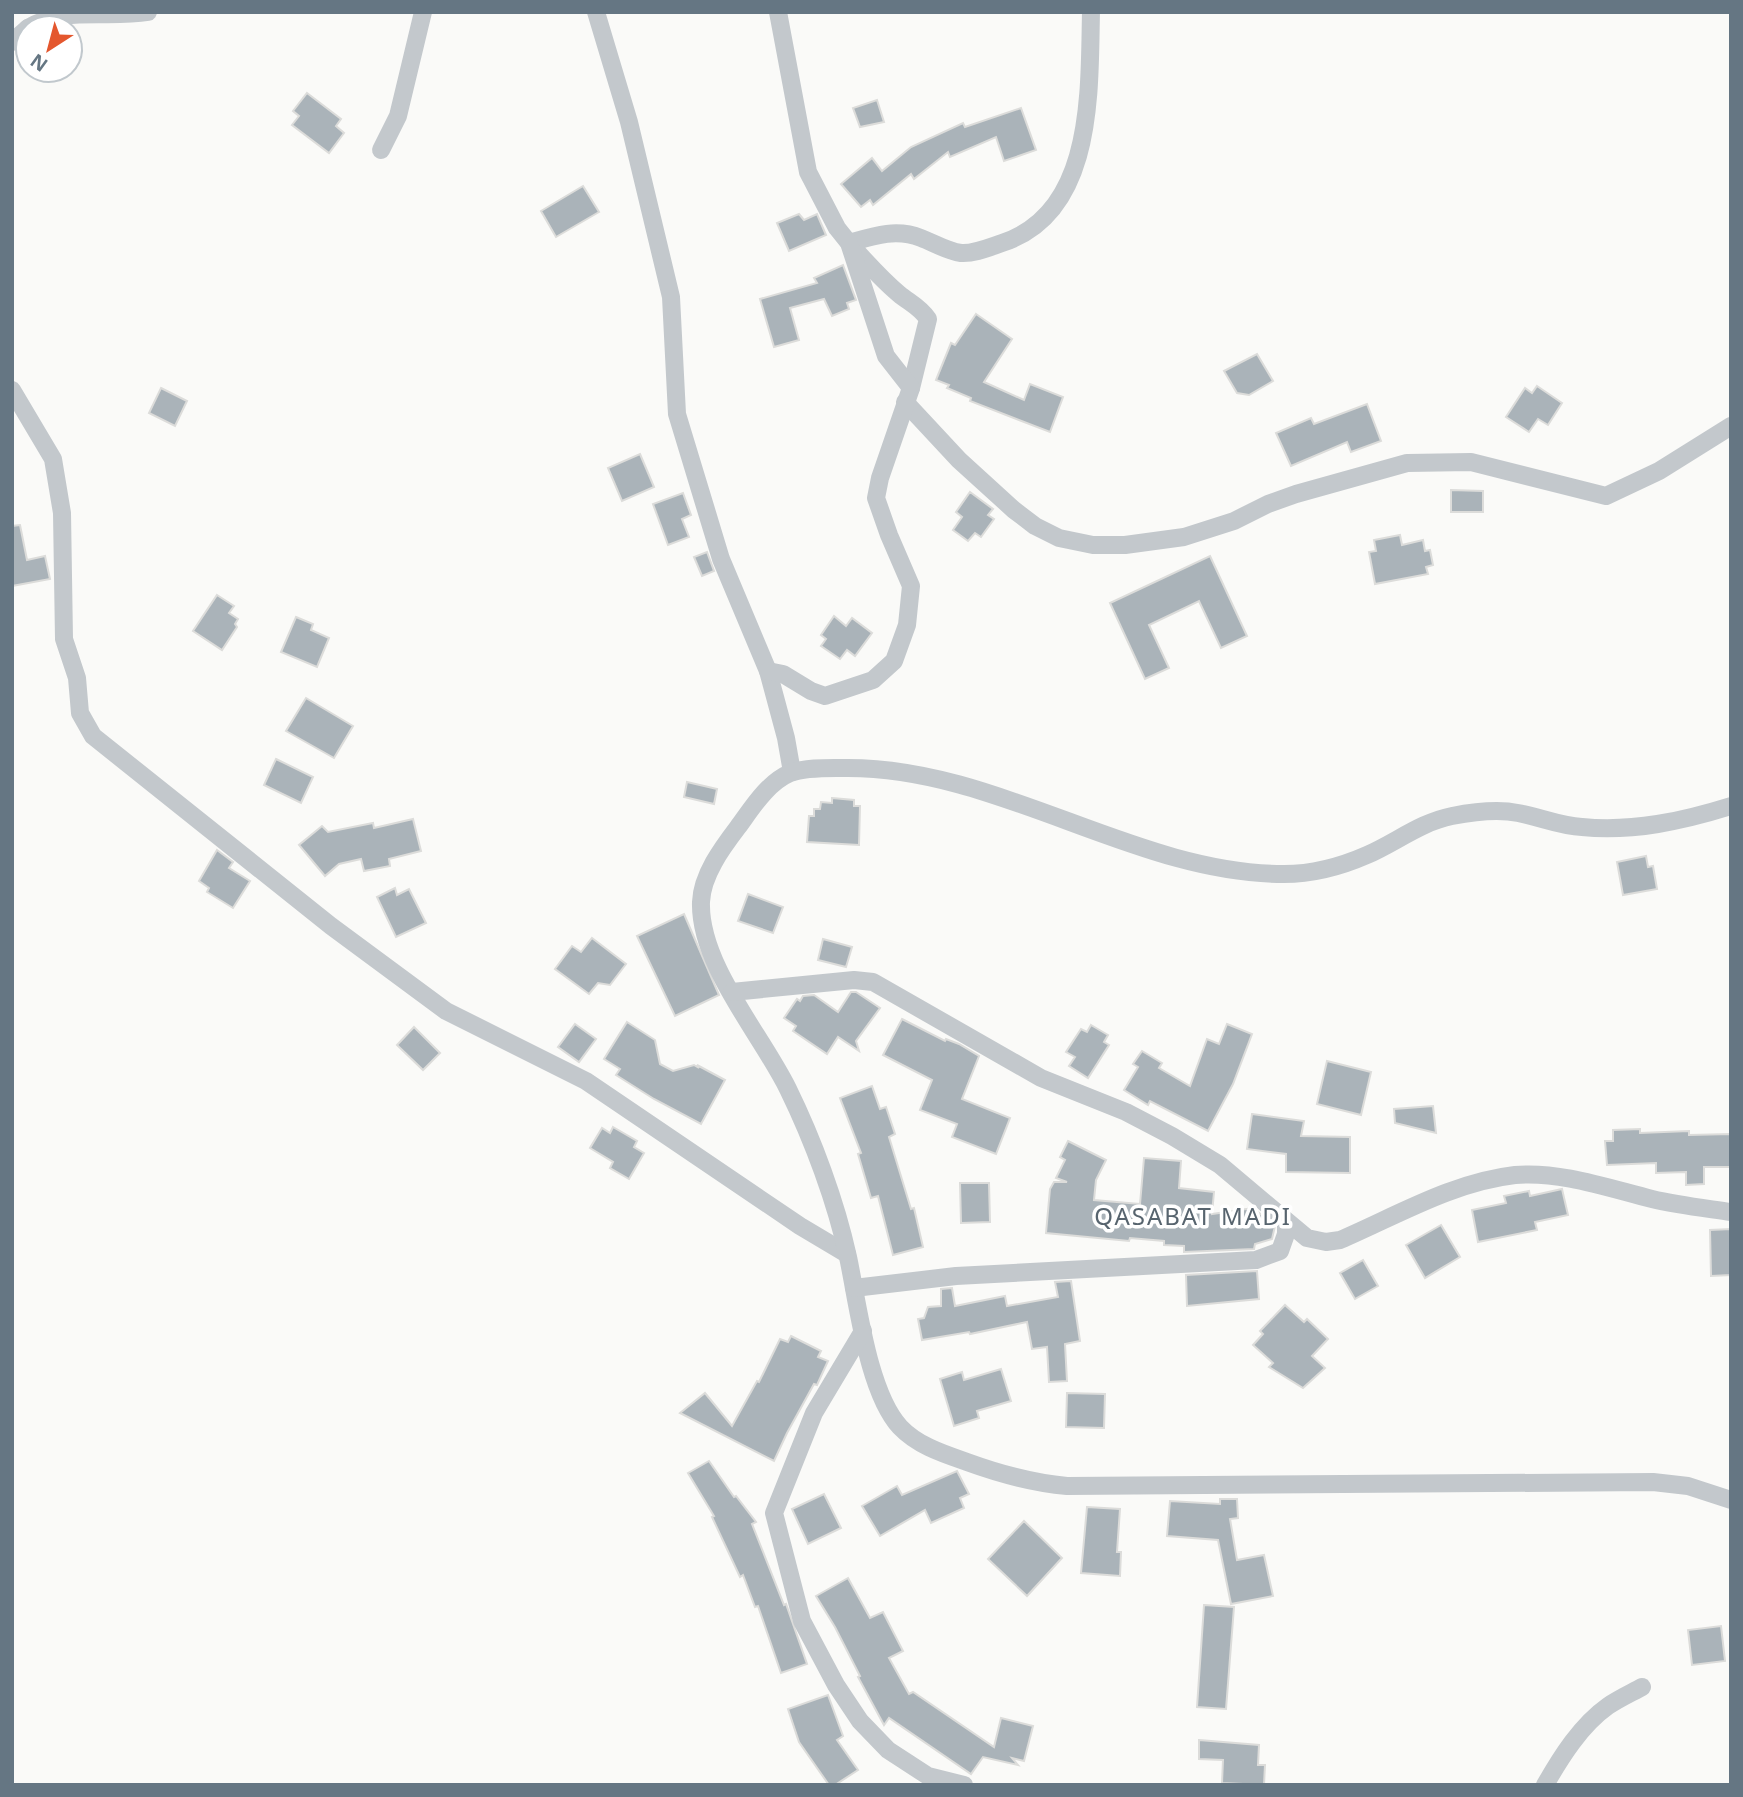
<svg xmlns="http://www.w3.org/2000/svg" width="1743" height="1797" font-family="'Noto Sans',sans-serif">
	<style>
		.building { fill: #aab3b9; stroke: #dcdcda; stroke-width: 2 }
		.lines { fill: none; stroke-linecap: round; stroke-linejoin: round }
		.minor { stroke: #c3c8cc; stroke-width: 18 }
		.labels { text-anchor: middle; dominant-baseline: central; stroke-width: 7; stroke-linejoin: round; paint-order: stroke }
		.quarter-label { font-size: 24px; letter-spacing: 2px; fill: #57646e; stroke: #fff }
	</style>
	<rect width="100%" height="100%" fill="#fafaf8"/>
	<g class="building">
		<path d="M307,93L341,119L336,126L344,133L329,153L292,125L299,116L293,111Z"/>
		<path d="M877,100L884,122L860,127L853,108Z"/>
		<path d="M1021,108L1036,150L1004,161L996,137L950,157L948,152L914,179L911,174L873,205L870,200L861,207L841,184L872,158L882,171L911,147L963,123L965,127Z"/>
		<path d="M583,186L599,212L556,237L541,211Z"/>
		<path d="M799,214L804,220L817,214L826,235L789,251L777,223Z"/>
		<path d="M843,265L856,300L847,303L849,309L832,316L824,299L790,308L799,340L774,347L760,299L817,283L814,278Z"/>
		<path d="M976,314L1012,339L984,382L1024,400L1030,384L1063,397L1050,432L970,401L971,398L947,388L949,385L936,380L951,343L955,345Z"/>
		<path d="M1257,354L1273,381L1249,395L1237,393L1224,371Z"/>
		<path d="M1537,386L1562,403L1548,425L1538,419L1529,432L1506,417L1525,388L1532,393Z"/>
		<path d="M161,388L187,401L175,426L149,413Z"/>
		<path d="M1367,404L1381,441L1351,452L1347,442L1291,466L1276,433L1311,418L1314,424Z"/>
		<path d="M640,454L654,487L622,501L608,468Z"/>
		<path d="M1451,490L1483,491V512H1451Z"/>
		<path d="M970,492L993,509L988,515L994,519L981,537L975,533L968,541L953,530L962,517L956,512Z"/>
		<path d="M683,493L691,515L682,519L689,537L668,545L653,504Z"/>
		<path d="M20,525L27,560L45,556L50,579L12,586V526Z"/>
		<path d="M1400,535L1402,545L1423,540L1425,551L1430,550L1433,565L1426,567L1428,574L1375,584L1369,552L1376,551L1374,540Z"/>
		<path d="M707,552L714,571L702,576L694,557Z"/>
		<path d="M1210,556L1247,636L1221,648L1199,601L1149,625L1169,668L1145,679L1110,603Z"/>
		<path d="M217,595L234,606L229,613L238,619L235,624L237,627L222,650L193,631Z"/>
		<path d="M834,616L846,626L852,618L872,633L855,656L847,650L840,659L821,646L826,639L821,635Z"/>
		<path d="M296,617L313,624L311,630L329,638L317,667L281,652Z"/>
		<path d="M306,698L353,726L334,758L286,731Z"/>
		<path d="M276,759L313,777L301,803L264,785Z"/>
		<path d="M687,782L717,789L714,804L684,797Z"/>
		<path d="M832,798L854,800V806H860L859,845L807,842L809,816H814V809H820L821,802L832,803Z"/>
		<path d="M413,819L421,851L389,859L390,866L364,871L361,859L339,864L325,876L299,845L322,826L328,832L373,823L374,828Z"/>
		<path d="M217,850L233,862L229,868L250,881L233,908L207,892L209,888L199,881Z"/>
		<path d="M1646,856L1648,867L1653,866L1657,889L1623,895L1617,862Z"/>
		<path d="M395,888L397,895L409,889L426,923L396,937L377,897Z"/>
		<path d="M748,894L783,907L773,933L738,921Z"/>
		<path d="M684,914L719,995L675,1016L637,936Z"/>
		<path d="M592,938L626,964L610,985L598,983L589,994L555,969L572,946L581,952Z"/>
		<path d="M823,939L852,947L846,967L818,960Z"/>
		<path d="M851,992H856L880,1008L856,1041L859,1051L838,1037L827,1054L793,1031L796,1026L784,1018L797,999L800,1001L803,996L814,995L838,1012Z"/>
		<path d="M902,1019L945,1041L946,1039L959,1044L979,1056L962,1099L1010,1118L996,1154L952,1137L957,1124L920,1110L932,1080L883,1055Z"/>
		<path d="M627,1022L655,1040L660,1064L673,1071L694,1065L699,1068L697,1065L725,1080L701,1124L654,1099L616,1075L620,1069L604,1059Z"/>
		<path d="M575,1024L596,1039L579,1062L558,1047Z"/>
		<path d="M1227,1024L1252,1034L1233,1084L1208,1131L1150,1101L1148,1105L1124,1090L1138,1067L1133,1064L1142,1051L1162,1063L1159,1068L1190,1086L1207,1039L1219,1044Z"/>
		<path d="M1091,1025L1108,1035L1104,1042L1109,1045L1088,1078L1069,1066L1075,1057L1066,1052L1081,1029L1087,1032Z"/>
		<path d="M414,1027L440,1053L423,1070L397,1045Z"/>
		<path d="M1327,1061L1371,1072L1361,1115L1317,1104Z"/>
		<path d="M872,1086L880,1109L886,1107L895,1134L889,1137L911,1209L914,1208L923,1247L893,1255L878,1196L871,1198L858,1154L861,1153L840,1098Z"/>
		<path d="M1433,1106L1436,1133L1395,1123L1394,1109Z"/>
		<path d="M1252,1114L1304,1121L1301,1136L1350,1137V1173L1286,1172V1154L1247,1149Z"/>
		<path d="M613,1127L637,1141L634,1147L644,1153L629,1179L610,1168L613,1162L590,1148L602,1128L610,1133Z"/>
		<path d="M1640,1129V1133L1689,1131V1135L1731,1134V1167H1704V1184L1686,1185V1172L1656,1173V1163L1607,1165L1605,1141H1613V1130Z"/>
		<path d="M1068,1141L1106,1160L1096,1180L1094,1200L1140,1204L1144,1158L1181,1161L1179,1188L1214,1192L1212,1214L1253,1208L1275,1226L1272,1239L1255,1244L1254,1249L1184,1252V1246L1164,1245V1241L1130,1238L1129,1241L1046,1233L1050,1189L1054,1182H1067L1056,1178L1065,1160L1060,1157Z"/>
		<path d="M960,1183H989L990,1222L961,1223Z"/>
		<path d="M1562,1189L1568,1215L1535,1222L1537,1230L1478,1242L1472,1210L1506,1203L1504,1196L1529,1191L1530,1196Z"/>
		<path d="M1441,1225L1460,1257L1425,1278L1406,1245Z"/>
		<path d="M1731,1229V1275L1711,1276L1710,1230Z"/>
		<path d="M1363,1260L1378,1286L1355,1299L1340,1273Z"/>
		<path d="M1257,1271L1259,1299L1187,1306L1186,1275Z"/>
		<path d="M1071,1281L1080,1341L1065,1344L1067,1381L1049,1382L1047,1347L1032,1349L1027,1322L970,1334L969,1332L922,1340L918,1319L924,1318L928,1307L941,1306V1289L952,1288L955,1306L1005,1296L1007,1306L1058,1297L1055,1282Z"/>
		<path d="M1285,1305L1304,1322L1307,1319L1328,1339L1312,1356L1325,1368L1303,1388L1269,1367L1273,1363L1253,1345L1263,1334L1260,1331Z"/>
		<path d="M791,1336L821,1351L818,1357L828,1361L817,1385L814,1384L787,1433L774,1461L680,1413L705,1393L732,1426L757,1381L759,1382L780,1339L788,1342Z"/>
		<path d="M1001,1369L1011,1401L977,1411L979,1418L954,1426L940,1379L962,1372L964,1380Z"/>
		<path d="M1067,1393L1105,1394L1104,1428L1066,1427Z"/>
		<path d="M709,1461L734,1497L736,1496L756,1522L752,1524L784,1605L786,1604L807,1664L781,1673L758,1606L755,1607L743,1575L740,1577L712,1517L714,1516L688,1473Z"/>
		<path d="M957,1471L969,1494L960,1498L964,1508L931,1523L925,1510L880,1536L862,1506L897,1486L902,1495Z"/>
		<path d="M824,1494L841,1528L808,1544L792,1509Z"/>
		<path d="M1220,1499H1237L1238,1518L1230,1519L1237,1560L1264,1555L1273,1596L1231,1604L1218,1540L1167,1536L1170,1501L1220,1504Z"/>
		<path d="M1087,1507L1120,1509L1117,1552H1121L1120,1576L1081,1573Z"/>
		<path d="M1024,1521L1062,1558L1027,1596L988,1559Z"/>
		<path d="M848,1578L870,1618L883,1612L903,1651L889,1658L909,1694L913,1692L994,1747L1001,1718L1033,1726L1024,1761L1012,1758L1018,1765L983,1757L971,1774L889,1718L884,1725L858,1677L860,1676L835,1627L816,1596Z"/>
		<path d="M1204,1605L1234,1607L1226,1709L1197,1707Z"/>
		<path d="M1721,1626L1725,1661L1692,1665L1688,1630Z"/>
		<path d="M828,1695L843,1736L837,1740L858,1770L835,1785H829L799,1742L788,1709Z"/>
		<path d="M1199,1740L1259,1745L1258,1765H1265L1264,1785L1222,1783L1223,1760L1199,1759Z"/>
	</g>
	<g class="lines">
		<g class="minor">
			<path d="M596,12L629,122L671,297L677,414L721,559L768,671L786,738L792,772"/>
			<path d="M28,28C65,6 107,19 148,12"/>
			<path d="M12,42L28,28"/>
			<path d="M381,150L398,116L423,12"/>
			<path d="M911,388L928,319C920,307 910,303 899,294C881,279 865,261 849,243C873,236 896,228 921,238C934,243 947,251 961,253C974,254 990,247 1002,243C1095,213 1089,91 1091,12"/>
			<path d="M12,390L53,459L62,513L64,639L77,678L80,713L93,736L331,926L446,1011L586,1081L800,1226L847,1254"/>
			<path d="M905,402L959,460L1014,510L1035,526L1059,538L1093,545H1125L1184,537L1234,521L1268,504L1296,494L1407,463L1471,462L1606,496L1659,471L1731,426"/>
			<path d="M768,671L783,674L811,691L825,696L873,680L894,661L907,625L911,586L889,535L876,498L880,478L911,388L886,356L849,243L837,228L808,172L778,12"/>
			<path d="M1731,806C1683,821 1633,832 1582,827C1560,826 1540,817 1518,813C1498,809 1473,812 1452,816C1421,822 1395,843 1367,855C1342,866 1312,874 1284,874C1135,874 999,767 846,768C829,768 806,767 790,773C767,783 752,808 738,827C722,848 702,875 701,902C699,964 761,1034 788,1089C813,1140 836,1202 848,1257C858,1304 868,1392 900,1427C918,1446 944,1454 967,1462C1000,1474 1033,1483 1067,1486L1653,1482L1688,1486L1731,1500"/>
			<path d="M732,992L854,980L873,982L1041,1078L1126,1112L1172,1136L1220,1165L1307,1238L1326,1242L1340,1240C1396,1216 1453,1182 1515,1175C1560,1171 1608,1188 1652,1199C1677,1205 1704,1208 1731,1212"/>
			<path d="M854,1288L956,1276L1256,1260L1280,1251L1286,1234V1221"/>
			<path d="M863,1331L814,1413L774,1513L802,1621L836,1685L860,1721L888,1750L928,1776L964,1785"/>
			<path d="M1545,1785C1561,1757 1581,1725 1608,1706C1618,1699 1631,1693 1642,1687"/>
		</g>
	</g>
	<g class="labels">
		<g class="quarter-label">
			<text x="1193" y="1215">QASABAT MADI</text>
		</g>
	</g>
	<rect width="1743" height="1797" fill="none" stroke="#657683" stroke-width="28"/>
	<g transform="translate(49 49) rotate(216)"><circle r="33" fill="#ffffff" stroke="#c1c8cd" stroke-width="2"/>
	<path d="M0-5L12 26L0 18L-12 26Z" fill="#e4572e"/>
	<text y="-10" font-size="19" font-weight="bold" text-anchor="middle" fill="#657683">N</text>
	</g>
</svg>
